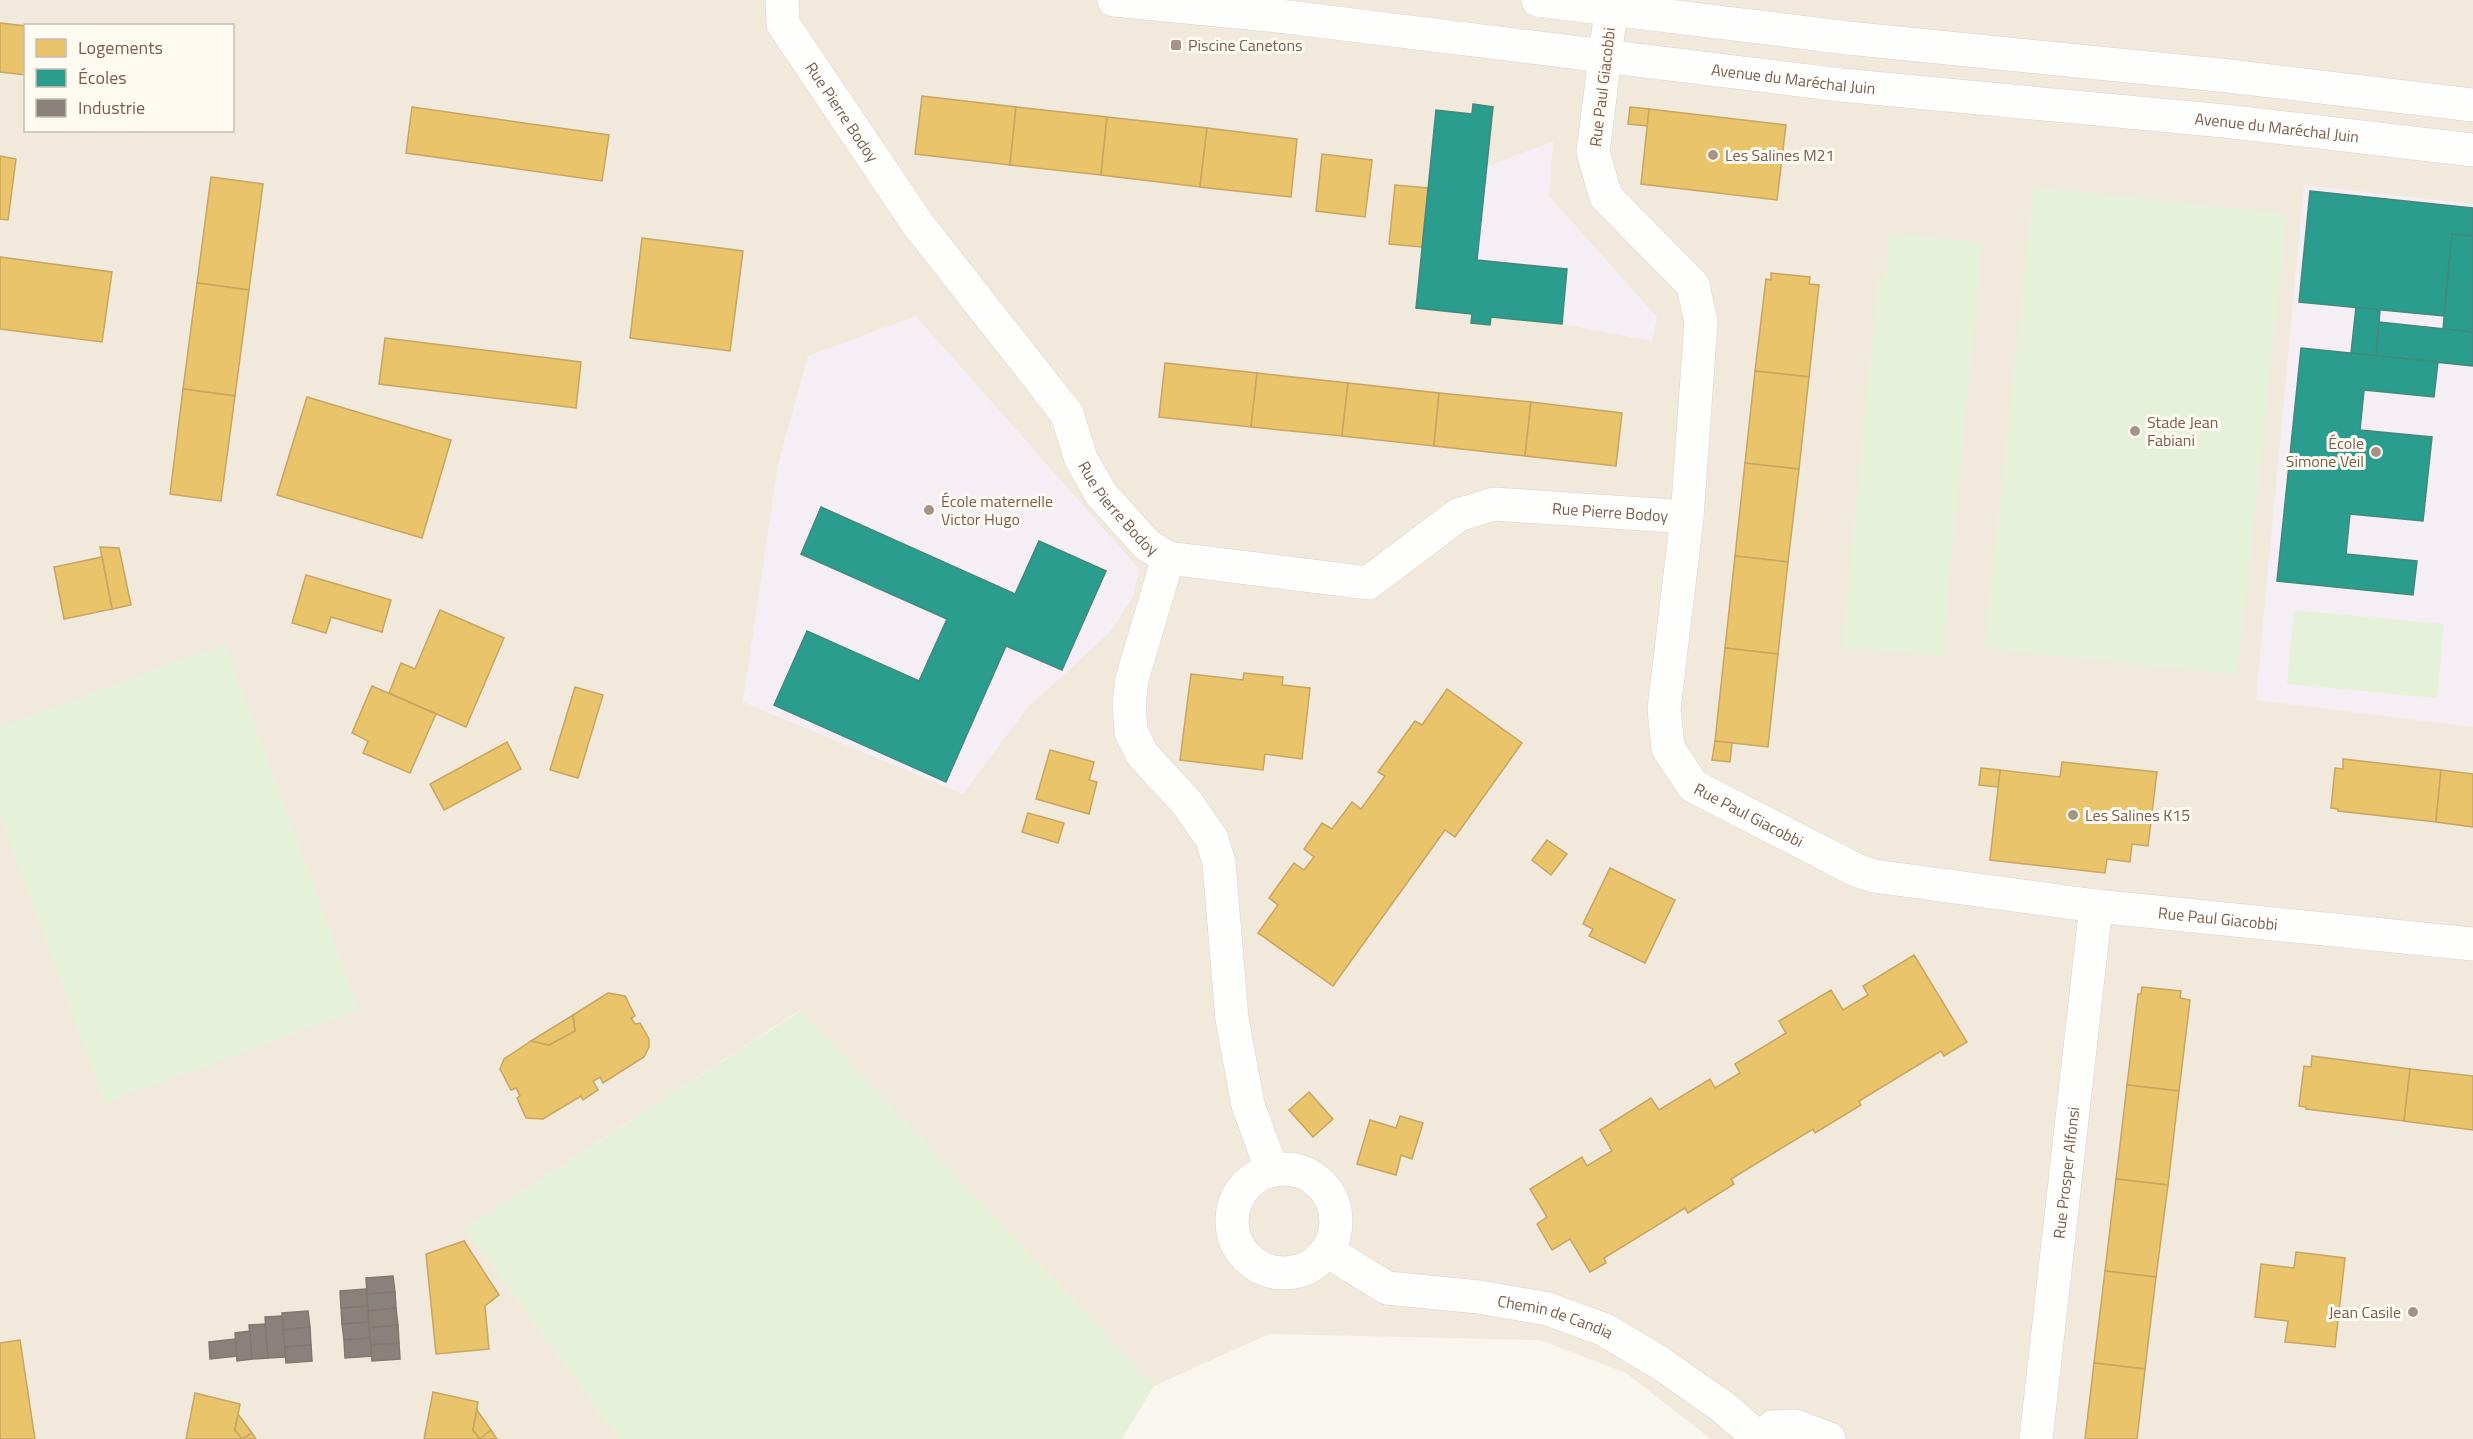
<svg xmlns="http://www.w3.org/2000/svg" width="2473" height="1439" font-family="'Titillium Web',sans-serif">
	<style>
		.residential { fill: #f2e9dd; fill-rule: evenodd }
		.education { fill: #f6eef5 }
		.green { fill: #e6f1da }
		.homes { fill: #e9c46a; stroke: #c8a561; stroke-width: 1.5 }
		.schools { fill: #2a9d8f; stroke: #428a7b; stroke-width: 1.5 }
		.industry { fill: #8a817c; stroke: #86766e; stroke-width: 1.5 }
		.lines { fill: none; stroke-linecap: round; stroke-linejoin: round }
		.minor-casing { stroke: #dad3cd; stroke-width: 34 }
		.secondary-casing { stroke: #d9d3cb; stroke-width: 34 }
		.minor { stroke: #fefefd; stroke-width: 33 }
		.secondary { stroke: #fefefd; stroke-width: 33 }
		.poi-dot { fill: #a79385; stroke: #fffbf3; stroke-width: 2 }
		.labels { text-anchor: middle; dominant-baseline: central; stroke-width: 6; stroke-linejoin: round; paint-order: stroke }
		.poi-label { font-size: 16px; fill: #7b5e4c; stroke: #fffbf3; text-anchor: start }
		.street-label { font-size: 16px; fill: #7b5e4c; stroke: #fffbf3 }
	</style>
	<rect width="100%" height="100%" fill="#f9f6ef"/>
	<path class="residential" d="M0,0H2473V1439H1711L1626,1373L1540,1340L1269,1334L1154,1386L800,1010L465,1229L620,1439H0ZM26,26H232V130H26Z"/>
	<g class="education">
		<path d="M1553,141L1549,196L1657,317L1652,341L1562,324L1491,317L1490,325L1471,323L1486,167Z"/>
		<path d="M2304,185L2473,204V727L2256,700Z"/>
		<path d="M916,316L1139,569L1133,597L1109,633L1027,708L963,794L743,702L778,465L808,356Z"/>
	</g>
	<g class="green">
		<path d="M2034,187L2287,214L2237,675L1984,648Z"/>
		<path d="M1890,233L1982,242L1942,656L1842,647L1878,280H1885Z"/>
		<path d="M2294,610L2444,624L2437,698L2287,684Z"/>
		<path d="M225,644L359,1010L105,1103L0,815V727Z"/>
		<path d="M801,1010L1154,1386L1122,1439H620L465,1229Z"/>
	</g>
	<g class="homes">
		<path d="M0,23L26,26V75L0,72Z"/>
		<path d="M922,96L1016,107L1010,165L915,154Z"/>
		<path d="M412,107L609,135L602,181L406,153Z"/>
		<path d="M1016,107L1107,117L1101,175L1010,165Z"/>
		<path d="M1630,107L1649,109L1648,126L1628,124Z"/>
		<path d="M1649,109L1786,125L1777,200L1641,184Z"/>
		<path d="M1107,117L1207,128L1200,187L1101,175Z"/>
		<path d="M1207,128L1297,139L1291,197L1200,187Z"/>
		<path d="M1322,154L1372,160L1365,217L1316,211Z"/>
		<path d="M0,156L16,159L8,220L0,219Z"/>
		<path d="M211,177L263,184L249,290L197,283Z"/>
		<path d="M1395,185L1428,188L1422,247L1389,244Z"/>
		<path d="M642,238L743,251L730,351L630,338Z"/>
		<path d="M0,257L112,272L102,342L0,329Z"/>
		<path d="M1771,273L1810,277L1809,284L1819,285L1809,377L1755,371L1766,279L1771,280Z"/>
		<path d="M197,283L249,290L235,396L183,389Z"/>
		<path d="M385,338L581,362L576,408L379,384Z"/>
		<path d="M1165,363L1257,373L1251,427L1159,417Z"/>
		<path d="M1755,371L1809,377L1799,469L1745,463Z"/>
		<path d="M1257,373L1348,383L1342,436L1251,427Z"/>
		<path d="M1348,383L1439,393L1434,446L1342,436Z"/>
		<path d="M183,389L235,396L221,501L170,494Z"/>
		<path d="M1439,393L1531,402L1525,456L1434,446Z"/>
		<path d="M307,397L451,440L422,538L277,495Z"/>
		<path d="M1531,402L1622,413L1616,466L1525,456Z"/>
		<path d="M1745,463L1799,469L1788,562L1735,556Z"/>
		<path d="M100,547L119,548L131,605L112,609Z"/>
		<path d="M1735,556L1788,562L1778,654L1725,648Z"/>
		<path d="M102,557L112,609L64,619L54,567Z"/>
		<path d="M306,575L391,600L382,632L331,617L326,633L292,623Z"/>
		<path d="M440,610L504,638L466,727L389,693L401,663L415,669Z"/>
		<path d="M1725,648L1778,654L1768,747L1715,741Z"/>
		<path d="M1244,673L1283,677L1282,685L1310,688L1302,759L1265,754L1263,770L1180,760L1191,674L1243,680Z"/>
		<path d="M372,686L436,714L410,773L363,753L368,741L352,733Z"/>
		<path d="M575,687L603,695L578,778L550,770Z"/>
		<path d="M1447,689L1522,743L1455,837L1445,830L1333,986L1258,933L1278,905L1269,898L1294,863L1304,870L1314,857L1304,849L1322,823L1332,829L1352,802L1361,809L1385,776L1378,772L1415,721L1422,725Z"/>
		<path d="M1715,741L1732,743L1730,762L1712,760Z"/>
		<path d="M507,742L521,769L444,810L430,784Z"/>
		<path d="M1050,750L1094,762L1089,780L1097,782L1089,814L1036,799Z"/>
		<path d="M2343,759L2441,770L2436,822L2338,811V809L2331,808L2335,768L2343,769Z"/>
		<path d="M2062,762L2157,772L2148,846L2132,844L2130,862L2107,859L2105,873L1990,860L2000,770L2060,777Z"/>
		<path d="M1981,768L2000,770L1998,787L1979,785Z"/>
		<path d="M2441,770L2473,774V827L2436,822Z"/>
		<path d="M1028,813L1064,823L1058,843L1022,832Z"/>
		<path d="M1547,840L1567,854L1551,875L1532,860Z"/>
		<path d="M1610,868L1675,900L1645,963L1589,936L1593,929L1583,924Z"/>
		<path d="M1914,955L1967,1042L1944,1056L1941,1051L1859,1101L1861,1105L1815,1133L1813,1129L1731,1179L1734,1184L1688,1213L1685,1208L1604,1258L1606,1263L1590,1272L1570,1239L1552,1250L1537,1224L1547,1217L1530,1189L1582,1157L1587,1166L1612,1151L1600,1130L1651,1098L1659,1110L1710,1079L1715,1088L1740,1073L1735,1064L1786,1033L1779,1021L1831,990L1843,1010L1868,995L1863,986Z"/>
		<path d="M2142,987L2181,991L2180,998L2190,1000L2179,1091L2127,1085L2138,994H2141Z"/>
		<path d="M608,993L625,996L635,1016L631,1018L635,1024L640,1023L649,1039V1047L644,1057L603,1083L600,1077L593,1081L598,1090L583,1100L581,1096L543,1119L526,1118L517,1098L520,1096L516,1088L511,1090L500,1069L504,1059L531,1041L549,1045L575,1031L573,1015Z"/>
		<path d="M573,1015L575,1031L549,1045L531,1041Z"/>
		<path d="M2312,1056L2410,1069L2404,1121L2306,1109V1107L2299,1106L2304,1066L2311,1067Z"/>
		<path d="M2410,1069L2473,1076V1130L2404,1121Z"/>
		<path d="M2127,1085L2179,1091L2168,1185L2116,1179Z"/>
		<path d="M1309,1092L1333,1119L1313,1137L1289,1110Z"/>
		<path d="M1400,1116L1423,1123L1412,1159L1401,1155L1396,1175L1357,1164L1370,1120L1396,1128Z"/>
		<path d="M2116,1179L2168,1185L2156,1277L2105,1271Z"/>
		<path d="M464,1241L499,1295L485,1306L489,1349L436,1354L426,1254Z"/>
		<path d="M2296,1252L2345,1258L2335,1347L2285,1342L2288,1321L2255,1317L2261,1264L2294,1268Z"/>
		<path d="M2105,1271L2156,1277L2145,1369L2094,1363Z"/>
		<path d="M20,1340L35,1439H0V1343Z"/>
		<path d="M2094,1363L2145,1369L2137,1439H2085Z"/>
		<path d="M433,1392L478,1402L473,1430L480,1439H424Z"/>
		<path d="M195,1393L240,1404L235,1430L242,1439H186Z"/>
		<path d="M477,1410L491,1430L480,1439L473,1430Z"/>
		<path d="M238,1414L252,1433L242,1439L235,1430Z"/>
		<path d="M491,1430L497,1439H480Z"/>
		<path d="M252,1433L256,1439H242Z"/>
	</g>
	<g class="schools">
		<path d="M1473,104L1493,107L1477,260L1567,269L1562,324L1491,317L1490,325L1471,323L1472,314L1416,308L1436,110L1472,114Z"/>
		<path d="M2310,191L2473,208V236L2452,234L2444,316L2299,302Z"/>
		<path d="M2452,234L2473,236V332L2443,329Z"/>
		<path d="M2356,307L2380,310L2376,356L2351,353Z"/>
		<path d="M2379,322L2473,332V366L2376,356Z"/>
		<path d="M2301,348L2438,362L2434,397L2364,390L2360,430L2432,437L2423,521L2350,514L2346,554L2417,561L2413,595L2277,581Z"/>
		<path d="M821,507L1015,594L1039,541L1106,571L1062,670L1006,646L946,782L774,705L807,631L919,681L947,619L801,554Z"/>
	</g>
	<g class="industry">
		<path d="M393,1276L395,1292L367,1294L366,1278Z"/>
		<path d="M366,1289L368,1306L341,1308L340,1291Z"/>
		<path d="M395,1292L396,1308L368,1311L367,1294Z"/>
		<path d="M368,1306L369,1322L342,1324L341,1308Z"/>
		<path d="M396,1308L398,1325L369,1328L368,1311Z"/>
		<path d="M308,1311L310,1327L283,1330L282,1313Z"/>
		<path d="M282,1316L286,1357L268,1358L265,1317Z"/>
		<path d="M369,1322L370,1338L344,1340L342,1324Z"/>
		<path d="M265,1324L268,1358L252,1359L249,1325Z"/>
		<path d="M398,1325L399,1343L371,1345L369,1328Z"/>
		<path d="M310,1327L311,1345L285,1347L283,1330Z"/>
		<path d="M250,1331L252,1359L237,1361L235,1333Z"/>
		<path d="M370,1338L372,1356L345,1358L344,1340Z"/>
		<path d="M235,1339L237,1356L210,1359L209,1342Z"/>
		<path d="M399,1343L400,1359L372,1361L371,1345Z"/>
		<path d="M311,1345L312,1361L286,1363L285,1347Z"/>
	</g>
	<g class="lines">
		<defs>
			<g id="minor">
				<path id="s1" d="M782,0L783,24L917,223L1067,414L1081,459L1101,494L1147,545L1168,558L1368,583L1458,515L1494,504L1687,517"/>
				<path id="s2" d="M1611,10L1593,152L1606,197L1693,285L1701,322L1687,517L1664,709L1668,748L1693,786L1856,870L1874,876L2096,906L2473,944"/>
				<path d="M1168,558L1132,679L1129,703L1131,732L1142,754L1187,803L1212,839L1219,863L1232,1019L1248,1105L1272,1170"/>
				<circle cx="1284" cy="1221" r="52"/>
				<path id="s3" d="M1327,1251L1387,1288L1479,1297L1548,1309L1605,1330L1660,1363L1723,1407L1760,1439"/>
				<path d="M1760,1438L1773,1427L1795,1426L1829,1439"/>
				<path id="s4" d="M2036,1439L2096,906"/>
			</g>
			<g id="secondary">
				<path id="s5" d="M1114,0L1287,17L1841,85L2224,121L2473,150"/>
				<path d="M1538,0L1848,38L2229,76L2473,105"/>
			</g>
		</defs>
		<use href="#minor" class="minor-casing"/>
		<use href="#secondary" class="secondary-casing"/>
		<use href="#minor" class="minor"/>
		<use href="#secondary" class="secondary"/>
	</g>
	<g class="poi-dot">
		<rect x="1170" y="39" width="12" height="12" rx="3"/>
		<circle cx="1713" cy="155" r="6"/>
		<circle cx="2135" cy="431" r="6"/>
		<circle cx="2376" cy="452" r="6"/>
		<circle cx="929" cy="510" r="6"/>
		<circle cx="2073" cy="815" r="6"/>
		<circle cx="2413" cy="1312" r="6"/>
	</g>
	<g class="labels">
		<g class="poi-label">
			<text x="1188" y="45">Piscine Canetons</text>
			<text x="1725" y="155">Les Salines M21</text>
			<text x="2147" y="422">Stade Jean<tspan x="2147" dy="18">Fabiani</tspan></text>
			<text x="2364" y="443" text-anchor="end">École<tspan x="2364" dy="18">Simone Veil</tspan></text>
			<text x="941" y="501">École maternelle<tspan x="941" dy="18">Victor Hugo</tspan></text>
			<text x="2085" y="815">Les Salines K15</text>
			<text x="2401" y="1312" text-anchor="end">Jean Casile</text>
		</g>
		<g class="street-label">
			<text stroke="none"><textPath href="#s5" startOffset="684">Avenue du Maréchal Juin</textPath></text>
			<text transform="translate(1602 87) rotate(-83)">Rue Paul Giacobbi</text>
			<text stroke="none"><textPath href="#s1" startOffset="130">Rue Pierre Bodoy</textPath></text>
			<text stroke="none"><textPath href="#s5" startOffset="1170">Avenue du Maréchal Juin</textPath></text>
			<text stroke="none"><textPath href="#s1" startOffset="616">Rue Pierre Bodoy</textPath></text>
			<text stroke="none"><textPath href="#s1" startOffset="1156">Rue Pierre Bodoy</textPath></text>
			<text stroke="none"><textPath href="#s2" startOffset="888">Rue Paul Giacobbi</textPath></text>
			<text stroke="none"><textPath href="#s2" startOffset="1374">Rue Paul Giacobbi</textPath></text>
			<text stroke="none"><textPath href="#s4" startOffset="268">Rue Prosper Alfonsi</textPath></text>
			<text stroke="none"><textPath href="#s3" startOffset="242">Chemin de Candia</textPath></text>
		</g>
	</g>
	<rect x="24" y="24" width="210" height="108" fill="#fffbf3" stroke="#cabcb0" stroke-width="1.5"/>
	<rect x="36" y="39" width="30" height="18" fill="#e9c46a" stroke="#cabcb0" stroke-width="1.5"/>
	<text x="78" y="54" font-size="18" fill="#7b5e4c">Logements</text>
	<rect x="36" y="69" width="30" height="18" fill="#2a9d8f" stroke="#cabcb0" stroke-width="1.5"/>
	<text x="78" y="84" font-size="18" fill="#7b5e4c">Écoles</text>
	<rect x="36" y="99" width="30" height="18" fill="#8a817c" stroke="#cabcb0" stroke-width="1.5"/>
	<text x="78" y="114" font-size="18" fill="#7b5e4c">Industrie</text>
</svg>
